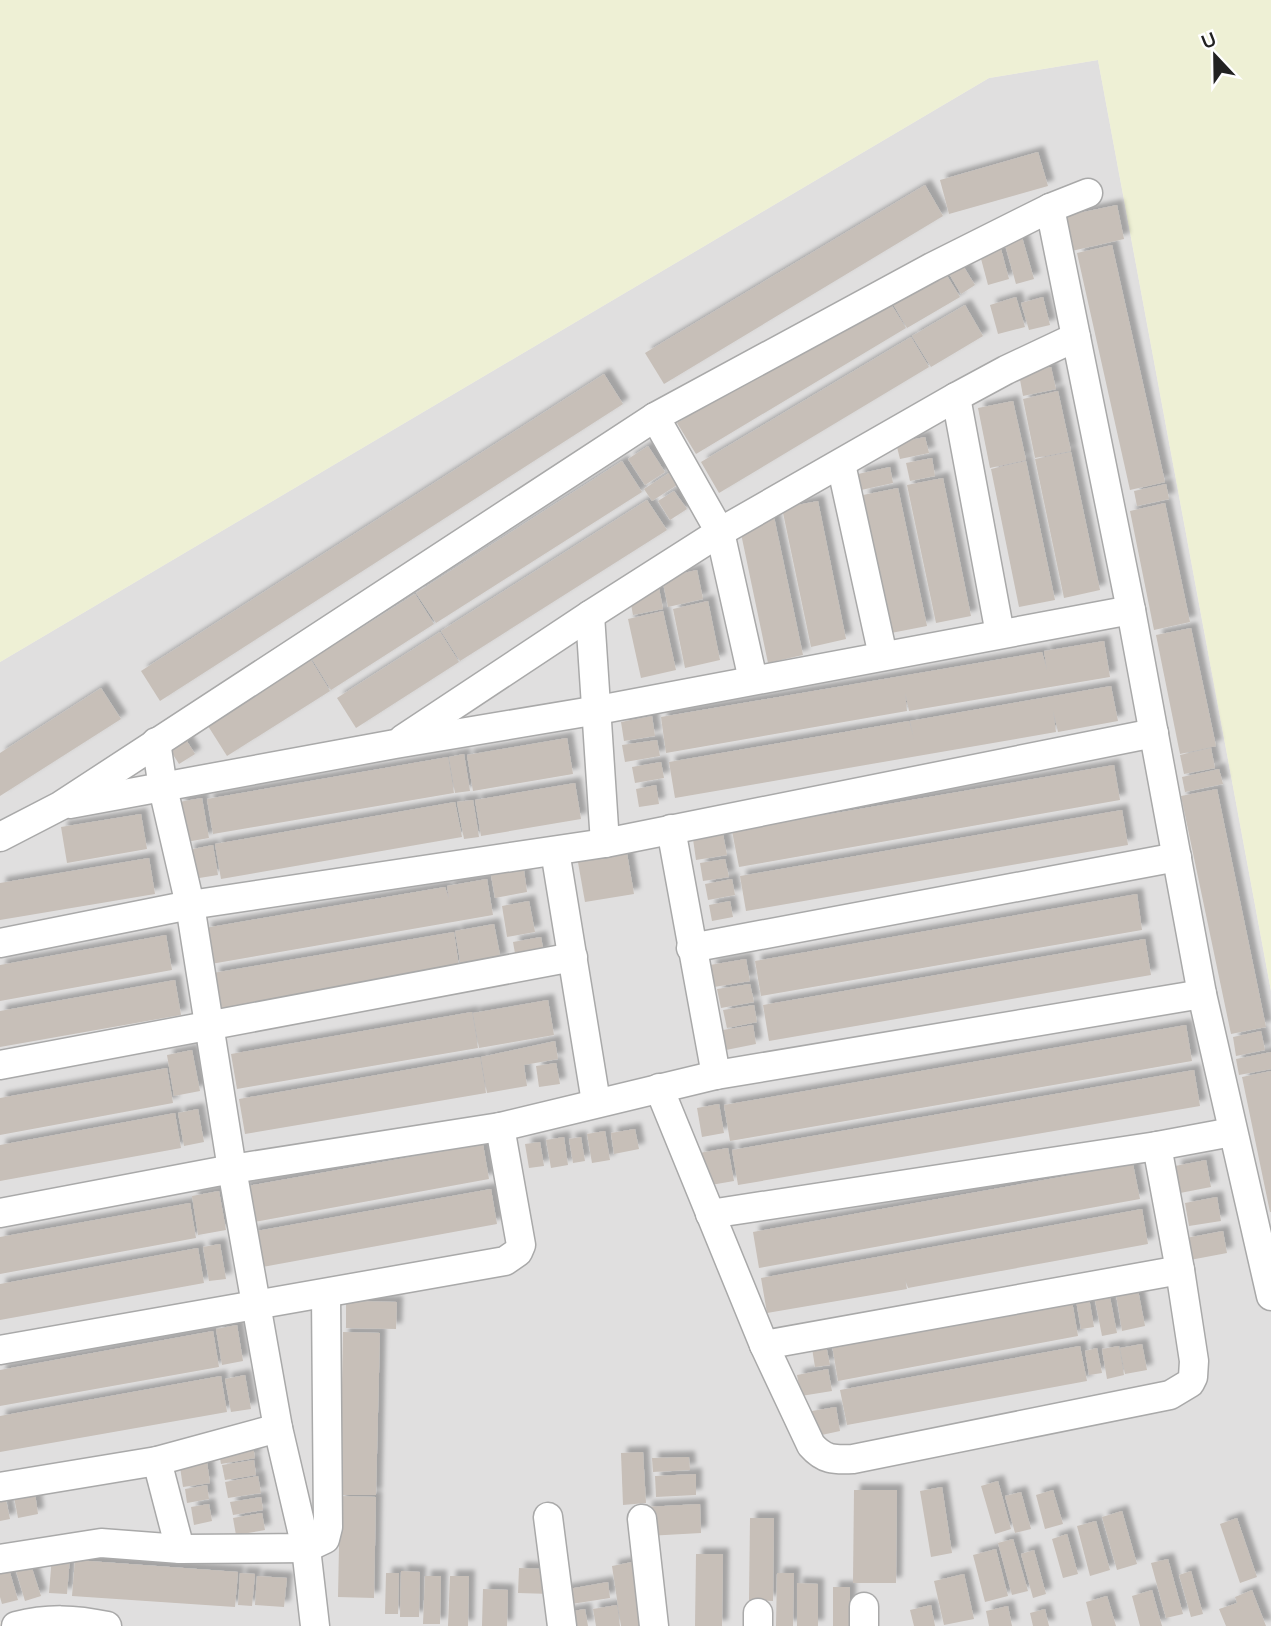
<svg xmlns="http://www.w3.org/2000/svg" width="1271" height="1626" font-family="'Nunito Sans',sans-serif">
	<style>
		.residential { fill: #e0dfdf }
		.farmland { fill: #eef0d5 }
		.building { fill: #c7bfb8; filter: url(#shadow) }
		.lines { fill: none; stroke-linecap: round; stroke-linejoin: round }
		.minor-casing { stroke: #a9a9a9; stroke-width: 31 }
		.minor { stroke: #fff; stroke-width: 28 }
	</style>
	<defs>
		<filter id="shadow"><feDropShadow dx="6" dy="-6" stdDeviation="2" flood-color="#0004"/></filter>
	</defs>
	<rect width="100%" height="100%" fill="#f2efe9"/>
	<path class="residential" d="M1098,60L1271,991V1626H32L8,1620L0,1622V662L989,78Z"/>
	<path class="farmland" d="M0,0H1271V991L1098,60L989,78L0,662Z"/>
	<g class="building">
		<path d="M1038,152L1048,186L949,214L940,180Z"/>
		<path d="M925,185L943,216L664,384L645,353Z"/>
		<path d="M1117,205L1124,239L1063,253L1055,218Z"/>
		<path d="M1022,237L1034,279L1016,284L1004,241Z"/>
		<path d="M1112,245L1165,482L1130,490L1077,253Z"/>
		<path d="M1001,249L1009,279L988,285L980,255Z"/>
		<path d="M962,264L975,285L961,294L948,272Z"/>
		<path d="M941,266L960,297L907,328L889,297Z"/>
		<path d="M1016,297L1025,327L998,334L990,305Z"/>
		<path d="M1043,297L1050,325L1029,330L1021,303Z"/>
		<path d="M887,298L906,328L696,454L677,423Z"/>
		<path d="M965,305L983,336L931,367L912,336Z"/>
		<path d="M911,337L929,367L719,493L701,462Z"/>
		<path d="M1051,367L1056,389L1023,396L1019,374Z"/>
		<path d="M604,374L623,404L160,701L141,671Z"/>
		<path d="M1058,391L1071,451L1035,458L1023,399Z"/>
		<path d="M1013,401L1026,460L990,468L978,408Z"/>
		<path d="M925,437L929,453L900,459L896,443Z"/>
		<path d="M648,446L665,472L645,485L628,459Z"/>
		<path d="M1071,452L1100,590L1064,598L1035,459Z"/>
		<path d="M932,458L935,476L910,481L906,463Z"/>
		<path d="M622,461L642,492L436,623L416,593Z"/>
		<path d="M1026,461L1055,600L1019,607L991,469Z"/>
		<path d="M890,467L893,483L861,490L858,474Z"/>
		<path d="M669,473L677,485L652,501L644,489Z"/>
		<path d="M943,478L971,616L936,623L907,485Z"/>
		<path d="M1166,484L1169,499L1137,506L1134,491Z"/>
		<path d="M898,488L927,626L891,633L863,495Z"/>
		<path d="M674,491L687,509L670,520L658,501Z"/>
		<path d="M647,500L667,530L460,661L441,631Z"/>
		<path d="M818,501L846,639L811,647L782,508Z"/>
		<path d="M1165,503L1190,622L1154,630L1130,511Z"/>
		<path d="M774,517L803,655L768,663L739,524Z"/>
		<path d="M697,570L703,599L668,607L662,578Z"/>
		<path d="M659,588L663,609L633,615L629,594Z"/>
		<path d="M415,594L434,624L331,690L312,659Z"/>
		<path d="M708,601L720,660L685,668L673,609Z"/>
		<path d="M663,611L676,670L641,678L628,619Z"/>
		<path d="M1191,628L1216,746L1180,754L1156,635Z"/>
		<path d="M440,632L459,662L356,728L337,698Z"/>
		<path d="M1104,641L1110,677L909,711L905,692L907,711L666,753L661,717L1042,652L1047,670L1044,651Z"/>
		<path d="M311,660L330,691L227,756L208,726Z"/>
		<path d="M1111,686L1118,721L1058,732L1053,710L1056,732L675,798L669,762L909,721L914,739L910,721Z"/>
		<path d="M101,688L121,719L0,796V753Z"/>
		<path d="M652,716L655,736L624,741L621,722Z"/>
		<path d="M183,735L195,754L179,764L167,745Z"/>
		<path d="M567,738L573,774L473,791L467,755Z"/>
		<path d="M657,740L660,756L625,762L622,745Z"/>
		<path d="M1211,748L1215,768L1184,774L1180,755Z"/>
		<path d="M464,754L470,791L455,793L449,757Z"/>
		<path d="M448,757L454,793L213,834L207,799Z"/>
		<path d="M661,762L664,778L635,783L632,767Z"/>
		<path d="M1114,765L1120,800L739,867L732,831Z"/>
		<path d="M1219,769L1223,784L1185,792L1182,777Z"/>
		<path d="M575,783L581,819L481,836L475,800Z"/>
		<path d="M656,785L659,804L639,807L636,789Z"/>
		<path d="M1217,789L1266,1027L1231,1034L1181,796Z"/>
		<path d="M202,798L209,838L186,842L179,802Z"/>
		<path d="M473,800L479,837L464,839L457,802Z"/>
		<path d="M455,802L462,837L221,879L215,844Z"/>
		<path d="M1122,810L1128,845L746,911L740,876Z"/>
		<path d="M141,814L147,849L67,863L61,827Z"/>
		<path d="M723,834L727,855L696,860L693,839Z"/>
		<path d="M625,842L634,894L585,902L576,851Z"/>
		<path d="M213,845L218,875L193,879L188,850Z"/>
		<path d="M149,858L155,894L0,920V883Z"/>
		<path d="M725,859L729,877L703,881L700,863Z"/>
		<path d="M523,863L527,892L495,898L490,869Z"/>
		<path d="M487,879L493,915L211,964L205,928L445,887L449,899L447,886Z"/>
		<path d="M732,879L735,895L708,900L705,884Z"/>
		<path d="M1137,894L1142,930L761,996L755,961Z"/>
		<path d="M529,901L535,932L507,937L502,906Z"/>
		<path d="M730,901L733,917L712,921L709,905Z"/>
		<path d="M494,924L501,960L461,967L455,931Z"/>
		<path d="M454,932L459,967L219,1009L213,973Z"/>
		<path d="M166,935L172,970L0,1001V965Z"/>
		<path d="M541,937L544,954L516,959L513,942Z"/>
		<path d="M1145,939L1151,975L769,1041L763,1005Z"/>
		<path d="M746,959L750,981L714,987L710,965Z"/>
		<path d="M175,980L181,1015L0,1047V1011Z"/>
		<path d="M750,984L754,1002L721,1008L717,989Z"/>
		<path d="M548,1000L554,1035L479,1048L473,1013Z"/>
		<path d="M754,1005L757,1022L727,1028L723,1010Z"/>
		<path d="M472,1012L478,1048L237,1089L231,1054Z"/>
		<path d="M753,1025L756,1044L726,1050L723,1030Z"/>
		<path d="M1186,1025L1192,1061L730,1141L724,1105Z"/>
		<path d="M1261,1031L1265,1050L1236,1056L1233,1037Z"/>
		<path d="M555,1041L558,1059L524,1065L527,1086L487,1093L481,1057Z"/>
		<path d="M192,1050L200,1091L174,1096L167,1055Z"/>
		<path d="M1271,1052V1069L1239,1075L1236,1059Z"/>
		<path d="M480,1057L486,1093L245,1134L239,1099Z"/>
		<path d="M556,1063L560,1084L539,1087L536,1066Z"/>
		<path d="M167,1068L173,1103L0,1135V1098Z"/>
		<path d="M1194,1070L1200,1106L738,1185L732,1150Z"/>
		<path d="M1271,1071V1212H1270L1242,1077Z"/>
		<path d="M719,1104L724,1133L702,1137L697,1108Z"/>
		<path d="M198,1109L204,1142L184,1146L178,1113Z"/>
		<path d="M175,1113L181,1148L0,1181V1145Z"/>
		<path d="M635,1129L639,1149L614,1154L611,1133Z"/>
		<path d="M605,1131L610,1160L592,1163L587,1134Z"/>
		<path d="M564,1137L568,1165L551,1168L546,1140Z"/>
		<path d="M581,1137L585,1161L573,1163L569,1139Z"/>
		<path d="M540,1142L544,1166L529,1168L525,1144Z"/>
		<path d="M483,1144L489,1179L249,1223L242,1187Z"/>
		<path d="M728,1148L734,1181L705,1186L699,1153Z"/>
		<path d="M1206,1160L1211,1187L1180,1193L1175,1166Z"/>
		<path d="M1133,1164L1140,1199L759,1268L753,1232Z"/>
		<path d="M491,1189L497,1224L257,1268L251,1232Z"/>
		<path d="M219,1191L226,1230L198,1235L192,1196Z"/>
		<path d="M1217,1197L1221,1221L1189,1226L1185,1203Z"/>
		<path d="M190,1203L196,1238L0,1274V1237Z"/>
		<path d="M1142,1209L1148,1244L908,1288L905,1279L907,1289L767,1313L761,1278Z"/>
		<path d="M1223,1231L1227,1253L1190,1260L1186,1238Z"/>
		<path d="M220,1244L226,1279L209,1281L203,1247Z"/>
		<path d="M198,1248L204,1283L0,1320V1284Z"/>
		<path d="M1138,1290L1145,1326L1122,1331L1116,1294Z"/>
		<path d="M1109,1292L1117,1333L1102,1336L1094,1295Z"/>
		<path d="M1089,1298L1094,1327L1081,1329L1076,1300Z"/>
		<path d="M346,1301L397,1302L396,1329L346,1328Z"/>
		<path d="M1072,1301L1078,1336L838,1381L832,1345Z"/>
		<path d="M237,1325L243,1361L222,1365L216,1329Z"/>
		<path d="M213,1331L219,1367L0,1406V1370Z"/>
		<path d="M343,1332L380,1333L376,1495H340Z"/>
		<path d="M825,1340L830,1365L815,1367L811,1342Z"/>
		<path d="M1142,1344L1147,1370L1125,1374L1120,1348Z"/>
		<path d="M1080,1346L1087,1381L847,1425L840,1390Z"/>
		<path d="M1119,1346L1124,1375L1107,1379L1102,1349Z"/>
		<path d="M1097,1348L1102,1373L1089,1375L1085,1351Z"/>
		<path d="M828,1369L832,1391L801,1396L797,1375Z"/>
		<path d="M245,1375L251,1409L231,1412L225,1379Z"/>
		<path d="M221,1376L227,1412L0,1452V1416Z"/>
		<path d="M836,1407L840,1431L817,1436L812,1411Z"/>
		<path d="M252,1441L255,1458L221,1464L218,1447Z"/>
		<path d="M643,1452L646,1503L623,1505L621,1453Z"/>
		<path d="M689,1457L690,1470L653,1472L652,1458Z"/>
		<path d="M254,1460L256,1475L225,1480L222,1465Z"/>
		<path d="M207,1462L210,1483L183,1487L180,1467Z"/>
		<path d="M696,1474V1495L656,1497L655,1476Z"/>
		<path d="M258,1476L261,1493L228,1498L225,1482Z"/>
		<path d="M998,1481L1011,1529L995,1534L981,1486Z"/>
		<path d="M207,1485L209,1499L187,1503L185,1489Z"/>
		<path d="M942,1487L952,1553L931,1557L920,1491Z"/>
		<path d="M854,1490H897L896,1583H853Z"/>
		<path d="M1053,1490L1063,1524L1045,1529L1036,1495Z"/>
		<path d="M1021,1492L1031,1529L1015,1533L1005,1496Z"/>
		<path d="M35,1493L38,1514L18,1518L14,1497Z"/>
		<path d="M340,1496L376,1497L374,1598L338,1597Z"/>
		<path d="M261,1497L263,1510L233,1515L230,1502Z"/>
		<path d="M6,1500L10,1519L0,1521V1501Z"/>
		<path d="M209,1504L212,1521L194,1525L191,1507Z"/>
		<path d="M700,1504L701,1533L647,1536L646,1507Z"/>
		<path d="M1122,1511L1137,1564L1117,1570L1102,1517Z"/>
		<path d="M262,1513L265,1530L236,1535L233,1518Z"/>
		<path d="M750,1518H774L773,1601L749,1600Z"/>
		<path d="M1237,1518L1257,1577L1240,1583L1220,1524Z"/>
		<path d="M1096,1521L1110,1570L1090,1576L1077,1526Z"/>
		<path d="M1067,1534L1078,1574L1063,1578L1052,1539Z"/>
		<path d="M1013,1539L1028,1591L1012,1595L998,1543Z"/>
		<path d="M996,1549L1008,1596L985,1602L973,1555Z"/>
		<path d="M1034,1550L1046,1594L1033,1598L1021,1554Z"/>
		<path d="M696,1554H723L722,1626H695Z"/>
		<path d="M28,1556L41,1596L25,1601L13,1561Z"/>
		<path d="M52,1556L70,1557L67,1594L49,1593Z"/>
		<path d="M1168,1559L1183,1614L1166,1618L1151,1563Z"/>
		<path d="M75,1560L238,1572L235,1607L72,1596Z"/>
		<path d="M632,1562L643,1626H621L612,1566Z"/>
		<path d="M8,1566L18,1600L2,1604L0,1597V1568Z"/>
		<path d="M519,1568L551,1569V1594L518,1593Z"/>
		<path d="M401,1571L420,1572L419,1617H400Z"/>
		<path d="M1191,1571L1203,1614L1191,1617L1179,1575Z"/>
		<path d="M240,1573L255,1574L252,1606L238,1605Z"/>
		<path d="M386,1573H399L398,1614H385Z"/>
		<path d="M777,1573H794L793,1626H776Z"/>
		<path d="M964,1574L974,1619L944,1625L934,1581Z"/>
		<path d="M257,1576L287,1578L284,1607L255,1605Z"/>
		<path d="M425,1576H441L440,1624H423Z"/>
		<path d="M450,1576H469L468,1626H448Z"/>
		<path d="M608,1582L610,1598L565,1605L563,1590Z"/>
		<path d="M797,1583L818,1584V1626H797Z"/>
		<rect x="833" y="1587" width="17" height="39"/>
		<path d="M483,1589L508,1590L507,1626H482Z"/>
		<path d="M1152,1590L1162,1626H1140L1132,1596Z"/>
		<path d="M1252,1590L1266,1626H1226L1219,1609L1237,1603L1235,1597Z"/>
		<path d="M1107,1596L1116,1626H1092L1086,1602Z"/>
		<path d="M617,1605L620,1626H596L593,1609Z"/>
		<path d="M931,1605L935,1626H914L910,1610Z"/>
		<path d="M1008,1606L1012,1626H989L986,1611Z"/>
		<path d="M585,1609L588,1626H564L562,1613Z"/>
		<path d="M1045,1609L1049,1626H1033L1030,1613Z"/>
	</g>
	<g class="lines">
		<defs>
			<g id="minor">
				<path d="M1050,208L1131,610L1202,994L1271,1296"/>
				<path d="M956,397L1000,634"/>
				<path d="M655,417L720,532L753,680"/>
				<path d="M841,464L883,656"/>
				<path d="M590,615L605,843"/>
				<path d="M403,739L590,615L720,532L956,397L1006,370L1076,337"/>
				<path d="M156,742L163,788L190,905L232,1169L278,1428L306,1548L315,1626"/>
				<path d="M70,804L395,744L598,710L1131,610"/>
				<path d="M671,829L716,1075"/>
				<path d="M0,837L60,806L655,417L932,267L1050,208L1088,193"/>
				<path d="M555,851L596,1102"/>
				<path d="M0,943L190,905L605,843L1154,733"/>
				<path d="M691,948L1177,857"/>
				<path d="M0,1065L573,957"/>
				<path d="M659,1088L764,1345L811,1445C824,1460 834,1460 853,1459L1170,1395L1190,1383L1193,1377L1194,1361L1180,1270L1157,1146"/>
				<path d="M0,1213L232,1169L500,1127L716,1075L1202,994"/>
				<path d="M710,1214L1157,1146L1232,1132"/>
				<path d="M764,1345L1180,1270"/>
				<path d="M0,1350C168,1319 337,1292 505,1261L518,1252L521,1245L500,1127"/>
				<path d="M157,1461L180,1549"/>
				<path d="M0,1487L157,1461L278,1428"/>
				<path d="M548,1517L562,1626"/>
				<path d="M642,1519L654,1626"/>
				<path d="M0,1559L101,1543L180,1549L306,1548L325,1539L328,1527L326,1294"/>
				<path d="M864,1607V1626"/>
				<path d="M16,1626C48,1618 75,1619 107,1626"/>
				<path d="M758,1626V1613"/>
			</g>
		</defs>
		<use href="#minor" class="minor-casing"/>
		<use href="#minor" class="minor"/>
	</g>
	<g transform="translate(1215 56) rotate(338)" stroke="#ffffff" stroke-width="5" paint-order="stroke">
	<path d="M0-5L12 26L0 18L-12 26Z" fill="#222222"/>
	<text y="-10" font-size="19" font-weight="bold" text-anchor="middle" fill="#222222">U</text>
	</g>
</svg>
